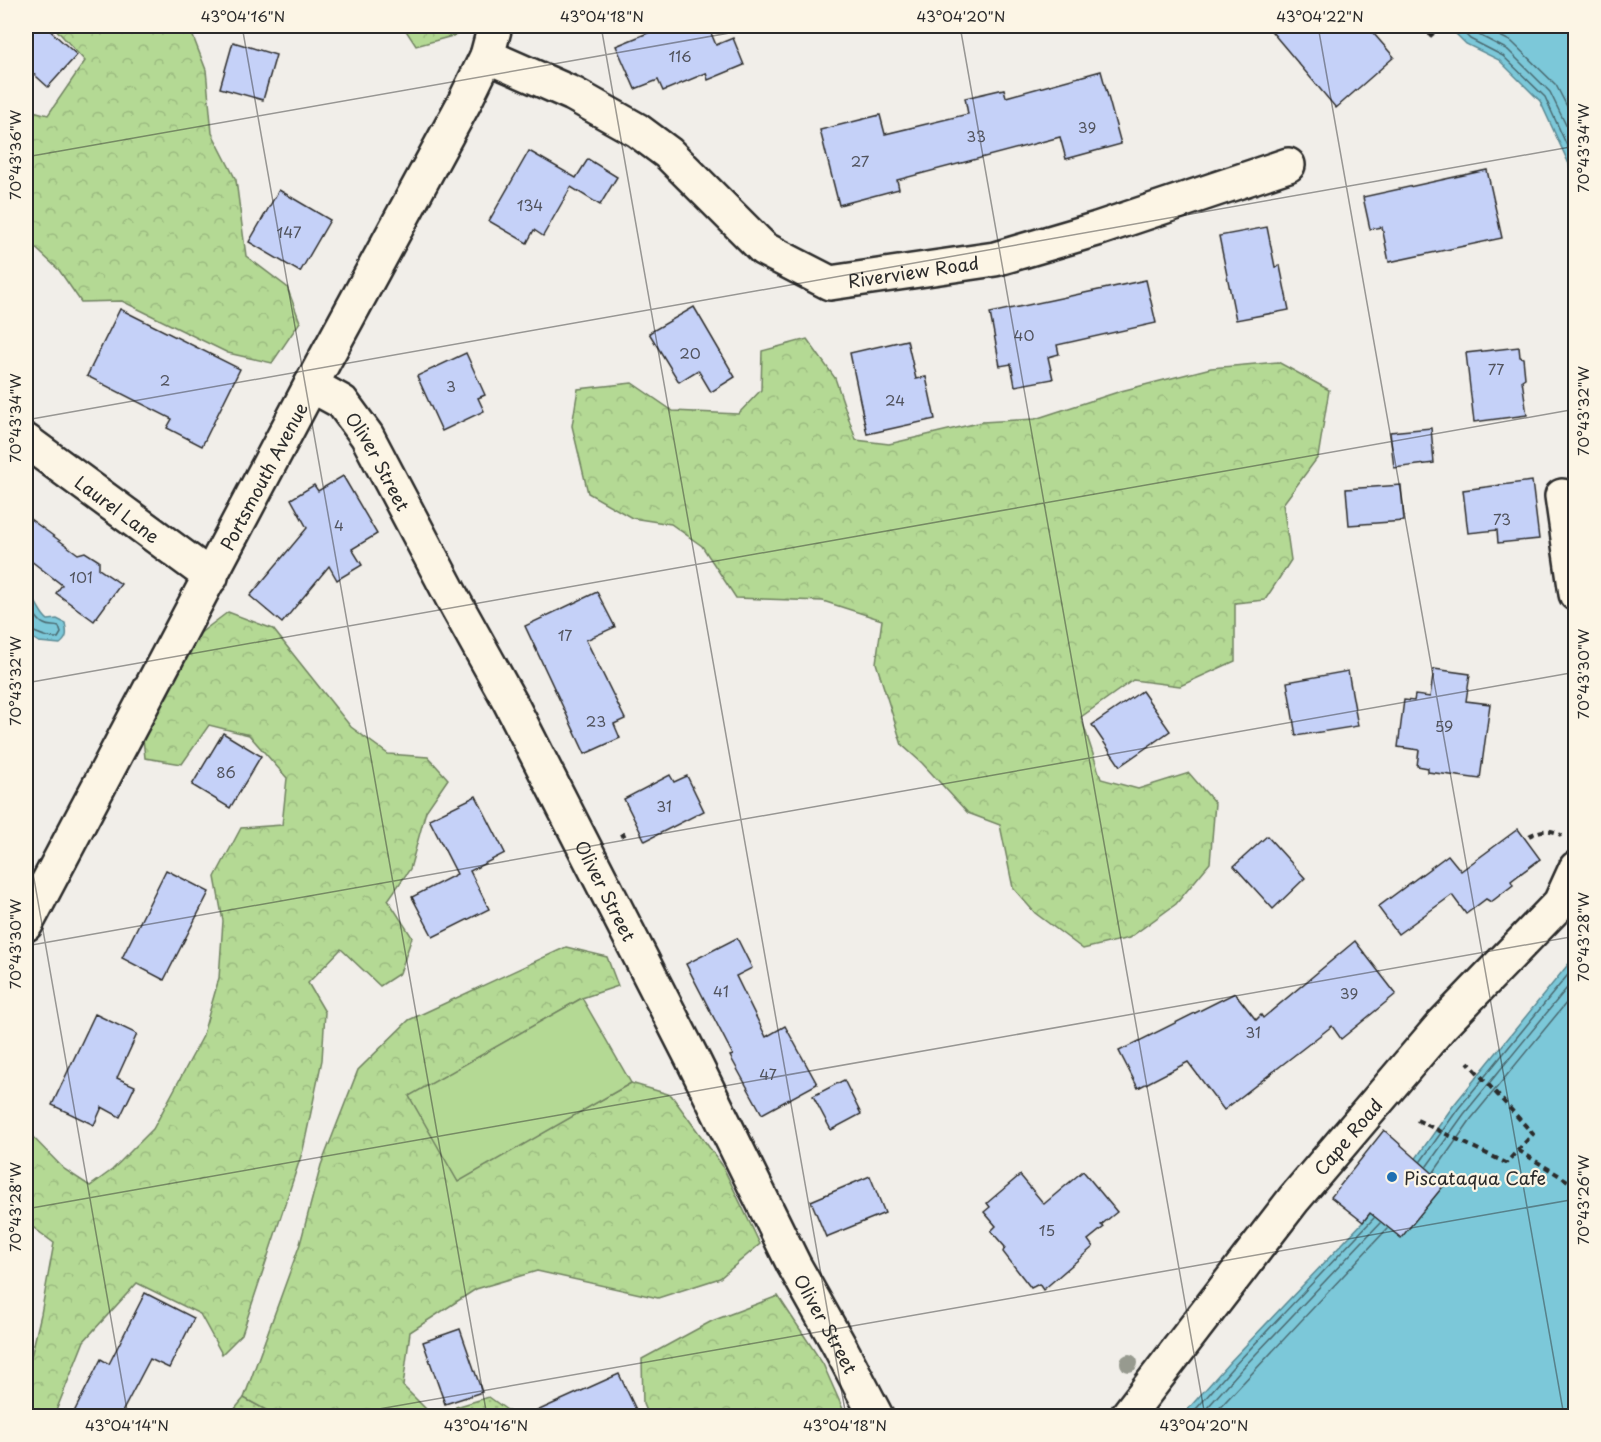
<svg xmlns="http://www.w3.org/2000/svg" width="1601" height="1442" font-family="'Playpen Sans',sans-serif">
	<style>
		.grass { fill: url(#grass-dots); stroke: #708260; stroke-width: 1.5 }
		.forest { fill: url(#forest-crowns); stroke: #708260; stroke-width: 1.5 }
		.pitch { fill: #b4d994; stroke: #708260; stroke-width: 1.5 }
		.water { fill: #7bc8d9; stroke: #5b8993; stroke-width: 1.5 }
		.lines { fill: none; stroke-linecap: round; stroke-linejoin: round }
		.shore { stroke: #4b6a71; stroke-width: 1.5 }
		.building { fill: #c5d1f8; stroke: #2b2b2b; stroke-width: 1.5 }
		.minor-casing { stroke: #2b2b2b; stroke-width: 38 }
		.major-casing { stroke: #2b2b2b; stroke-width: 38 }
		.path { stroke: #2b2b2b; stroke-width: 4; stroke-dasharray: 6 4.5; stroke-linecap: butt }
		.minor { stroke: #fcf5e5; stroke-width: 33 }
		.major { stroke: #fcf5e5; stroke-width: 33 }
		.tree { fill: #979a8f }
		.ticks { fill: none; stroke: #2b2b2b; stroke-width: 1.5; stroke-opacity: 0.45 }
		.poi-dot { fill: #1f6fb2; stroke: #fcf5e5; stroke-width: 2 }
		.labels { text-anchor: middle; dominant-baseline: central; stroke-width: 4.5; stroke-linejoin: round; paint-order: stroke }
		.number-label { font-size: 15px; fill: #52545e }
		.street-label { font-size: 18px; fill: #2b2b2b; stroke: #fcf5e5 }
		.poi-label { font-size: 18px; fill: #2b2b2b; stroke: #fcf5e5; text-anchor: start }
		.neatline { fill: none; stroke: #2b2b2b; stroke-width: 2 }
		.ticks-label { font-size: 15px; text-anchor: middle; fill: #2b2b2b }
	</style>
	<defs>
		<pattern id="grass-dots" width="8" height="8" patternUnits="userSpaceOnUse" patternTransform="scale(1.5)"><rect width="8" height="8" fill="#b4d994"/><path d="M2 2h.1M6 6h.1" fill="none" stroke="#9bba80" stroke-width="1.8" stroke-linecap="round"/></pattern>
		<pattern id="forest-crowns" width="20" height="18" patternUnits="userSpaceOnUse" patternTransform="scale(1.5)"><rect width="20" height="18" fill="#b4d994"/><path d="M2 6a3 3 0 1 1 6 0M12 15a3 3 0 1 1 6 0" fill="none" stroke="#9bba80"/></pattern>
	</defs>
	<rect width="100%" height="100%" fill="#f1eee9"/>
	<filter id="ink" filterUnits="userSpaceOnUse"><feTurbulence type="fractalNoise" baseFrequency=".0167" numOctaves="2"/><feDisplacementMap in="SourceGraphic" scale="12" xChannelSelector="R" yChannelSelector="G"/><feConvolveMatrix kernelMatrix="1 2 1 2 8 2 1 2 1" color-interpolation-filters="sRGB"/></filter>
	<g filter="url(#ink)">
		<g class="grass">
			<path d="M489,1397L514,1415L545,1411L548,1416H448L456,1407Z"/>
			<path d="M244,1398L277,1416H229Z"/>
		</g>
		<g class="forest">
			<path d="M53,26H189L206,70L212,133L236,180L246,256L287,287L300,322L272,363L228,353L122,301L81,302L59,270L26,239V109L48,115L85,61Z"/>
			<path d="M403,26H460L456,35L416,46Z"/>
			<path d="M807,339L835,378L856,440L889,444L982,422L1035,419L1121,391L1211,368L1278,362L1329,390L1318,457L1283,504L1291,560L1265,600L1235,603V661L1180,686L1133,680L1081,717L1101,779L1138,789L1189,773L1215,803L1210,863L1176,904L1129,938L1083,949L1035,913L1013,888L1000,825L968,813L922,763L902,745L876,663L882,620L823,601L736,598L702,546L671,524L632,518L588,493L572,426L578,389L632,383L673,411L738,414L761,390L762,351Z"/>
			<path d="M228,612L273,629L351,727L388,754L428,757L448,779L426,811L410,869L388,900L412,937L400,973L380,986L341,949L308,983L325,1012L322,1060L303,1150L242,1334L222,1354L200,1314L137,1283L84,1341L54,1416H34L26,1398V1378L41,1314L54,1243L26,1222V1130L64,1169L90,1186L112,1170L153,1129L202,1038L219,978L223,921L215,877L241,828L282,825L287,778L249,735L209,725L182,764L145,758L142,728L191,640Z"/>
			<path d="M566,947L607,957L618,986L582,998L410,1096L458,1181L631,1083L671,1095L722,1165L760,1244L720,1278L658,1298L537,1271L476,1289L410,1332L403,1386L433,1416H277L244,1398L300,1244L321,1165L358,1070L409,1020Z"/>
			<path d="M778,1296L823,1364L846,1416H648L643,1404L642,1359L712,1321Z"/>
		</g>
		<path class="pitch" d="M582,998L631,1083L458,1182L409,1096Z"/>
		<g class="water">
			<path d="M1448,26H1575V198L1569,164L1540,101L1499,60L1466,44Z"/>
			<path d="M26,595C38,599 38,612 48,620L57,619L65,623C67,633 68,638 60,644L39,642L26,634Z"/>
			<path d="M1575,956V1416H1182L1228,1364L1363,1222L1417,1157L1453,1106Z"/>
		</g>
		<g class="lines">
			<g class="shore">
				<path d="M1457,26L1470,39L1503,56L1545,97L1576,166"/>
				<path d="M1467,26L1475,33L1508,50L1550,92L1576,146"/>
				<path d="M1480,26L1512,42L1556,85L1576,124"/>
				<path d="M26,601C34,608 34,619 44,624C49,627 54,625 59,627L61,633L58,638C44,639 37,631 26,630"/>
				<path d="M1421,1161L1458,1109L1576,965"/>
				<path d="M1427,1166L1464,1114L1576,977"/>
				<path d="M1434,1172L1471,1119L1576,991"/>
				<path d="M1190,1416L1232,1368L1374,1218"/>
				<path d="M1200,1416L1238,1373L1380,1223"/>
				<path d="M1212,1416L1387,1229"/>
			</g>
		</g>
		<g class="building">
			<path d="M26,26H45L77,55L48,87L26,67Z"/>
			<path d="M665,26H708L716,45L733,38L744,65L708,80L706,73L663,91L658,80L635,89L616,46Z"/>
			<path d="M1267,26H1367L1394,57L1336,108Z"/>
			<path d="M233,42L276,55L263,100L220,88Z"/>
			<path d="M1101,71L1121,144L1066,159L1060,137L897,180L899,189L839,205L820,130L880,115L885,134L968,114L965,98L1004,89L1006,97Z"/>
			<path d="M529,151L576,178L588,159L617,177L600,205L571,187L543,236L534,230L527,243L489,221Z"/>
			<path d="M1487,170L1502,238L1389,262L1382,227L1370,229L1363,197Z"/>
			<path d="M279,190L330,220L300,272L249,242Z"/>
			<path d="M1267,227L1275,267L1280,266L1289,310L1236,320L1219,236Z"/>
			<path d="M1146,280L1156,323L1057,345L1059,354L1048,357L1053,379L1015,386L1011,364L1000,366L990,313Z"/>
			<path d="M694,307L735,377L711,392L698,370L679,382L649,333Z"/>
			<path d="M120,309L240,369L202,446L167,428L172,419L87,376Z"/>
			<path d="M907,340L916,379L926,377L935,419L867,434L850,353Z"/>
			<path d="M1519,347L1520,357L1523,358L1525,378L1522,380L1527,415L1474,422L1466,353Z"/>
			<path d="M466,353L485,395L478,398L484,411L442,431L417,376Z"/>
			<path d="M1431,428L1434,463L1394,468L1390,432Z"/>
			<path d="M343,476L377,534L352,549L362,565L337,580L329,566L282,623L250,596L307,528L291,499L314,485L318,491Z"/>
			<path d="M1532,481L1539,539L1498,543L1497,530L1468,533L1463,490Z"/>
			<path d="M1401,485L1404,521L1349,525L1346,489Z"/>
			<path d="M26,516L78,554L85,552L99,561V569L121,584L94,621L56,593L62,585L26,557Z"/>
			<path d="M597,592L615,627L586,640L625,719L614,724L620,738L585,754L525,626Z"/>
			<path d="M1434,669L1470,674L1466,701L1490,704L1480,779L1428,772V768L1417,766L1419,750L1398,747L1404,700L1414,701L1415,695L1430,697Z"/>
			<path d="M1348,671L1358,726L1296,736L1287,682Z"/>
			<path d="M1142,691L1170,731L1120,766L1092,725Z"/>
			<path d="M223,733L261,756L230,808L192,785Z"/>
			<path d="M670,775L674,782L687,776L704,811L645,841L624,799Z"/>
			<path d="M476,796L505,853L470,871L489,909L433,937L412,897L457,874L429,819Z"/>
			<path d="M1518,829L1540,859L1511,881L1513,885L1491,902L1486,899L1466,914L1452,895L1398,934L1378,907L1448,855L1461,871Z"/>
			<path d="M1267,836L1305,878L1273,909L1234,866Z"/>
			<path d="M166,870L209,892L164,980L122,958Z"/>
			<path d="M737,938L752,968L736,976L766,1037L785,1026L817,1084L762,1114L730,1056L733,1055L686,964Z"/>
			<path d="M1355,941L1396,994L1341,1039L1332,1026L1224,1110L1188,1062L1138,1088L1119,1051L1235,993L1256,1020L1261,1015L1263,1018Z"/>
			<path d="M95,1014L137,1034L117,1078L135,1086L120,1117L102,1107L94,1125L52,1105Z"/>
			<path d="M844,1080L861,1114L831,1130L813,1096Z"/>
			<path d="M1384,1130L1445,1184L1401,1238L1370,1213L1363,1222L1331,1197Z"/>
			<path d="M1083,1171L1117,1212L1101,1225L1104,1227L1088,1240L1093,1247L1043,1290L1039,1284L1031,1288L1003,1252L1005,1247L991,1231L996,1226L984,1212L990,1207L987,1203L1020,1175L1044,1204Z"/>
			<path d="M870,1176L885,1213L826,1237L811,1201Z"/>
			<path d="M145,1293L194,1318L169,1368L150,1359L120,1416H72L101,1359L109,1364Z"/>
			<path d="M460,1329L482,1392L445,1404L423,1342Z"/>
			<path d="M619,1374L639,1416H526Z"/>
		</g>
		<g class="lines">
			<defs>
				<g id="minor">
					<path id="s1" d="M487,56L573,94L637,130L668,153L764,249L830,283L995,259L1097,229L1288,165"/>
					<path id="s2" d="M311,385L342,402L367,436L454,601L510,702L694,1062L794,1265L840,1347L876,1416"/>
					<path id="s3" d="M26,441L211,577"/>
					<path d="M1562,496L1576,594"/>
					<path id="s4" d="M1127,1416L1294,1199L1442,1025L1560,903L1576,868"/>
				</g>
				<g id="major">
					<path id="s5" d="M26,924L311,385L464,103L487,56L495,26"/>
				</g>
			</defs>
			<use href="#minor" class="minor-casing"/>
			<use href="#major" class="major-casing"/>
			<g class="path">
				<path d="M1429,37L1441,26"/>
				<path d="M620,836L629,832"/>
				<path d="M1529,836C1540,830 1551,828 1562,836"/>
				<path d="M1417,1120L1506,1163L1533,1134L1468,1062"/>
				<path d="M1518,1150L1576,1186"/>
			</g>
			<use href="#minor" class="minor"/>
			<use href="#major" class="major"/>
		</g>
		<circle class="tree" cx="1129" cy="1363" r="9"/>
	</g>
	<path class="ticks" d="M242,26L487,1416M601,26L846,1416M960,26L1205,1416M1318,26L1564,1416M26,157L769,26M26,420L1576,146M26,683L1576,409M26,833L128,1416M26,946L1576,672M26,1209L1576,936M339,1416L1576,1199"/>
	<circle class="poi-dot" cx="1392" cy="1177" r="6"/>
	<g class="labels">
		<g class="number-label">
			<text x="680" y="55">116</text>
			<text x="1087" y="126">39</text>
			<text x="976" y="135">33</text>
			<text x="860" y="160">27</text>
			<text x="530" y="204">134</text>
			<text x="289" y="231">147</text>
			<text x="1024" y="334">40</text>
			<text x="690" y="352">20</text>
			<text x="1496" y="368">77</text>
			<text x="165" y="379">2</text>
			<text x="451" y="385">3</text>
			<text x="895" y="399">24</text>
			<text x="1502" y="518">73</text>
			<text x="339" y="524">4</text>
			<text x="81" y="576">101</text>
			<text x="565" y="634">17</text>
			<text x="596" y="720">23</text>
			<text x="1444" y="725">59</text>
			<text x="226" y="771">86</text>
			<text x="664" y="805">31</text>
			<text x="721" y="990">41</text>
			<text x="1349" y="992">39</text>
			<text x="1253" y="1031">31</text>
			<text x="768" y="1073">47</text>
			<text x="1047" y="1229">15</text>
		</g>
		<g class="street-label">
			<text stroke="none"><textPath href="#s1" startOffset="500">Riverview Road</textPath></text>
			<text stroke="none"><textPath href="#s2" startOffset="105">Oliver Street</textPath></text>
			<text stroke="none"><textPath href="#s5" startOffset="507">Portsmouth Avenue</textPath></text>
			<text stroke="none"><textPath href="#s3" startOffset="114">Laurel Lane</textPath></text>
			<text stroke="none"><textPath href="#s2" startOffset="591">Oliver Street</textPath></text>
			<text stroke="none"><textPath href="#s4" startOffset="356">Cape Road</textPath></text>
			<text stroke="none"><textPath href="#s2" startOffset="1077">Oliver Street</textPath></text>
		</g>
		<g class="poi-label">
			<text x="1404" y="1177">Piscataqua Cafe</text>
		</g>
	</g>
	<rect width="1601" height="1442" fill="none" stroke="#fcf5e5" stroke-width="66"/>
	<rect x="33" y="33" width="1535" height="1376" class="neatline"/>
	<g class="ticks-label">
		<text x="243" y="22">43°04'16"N</text>
		<text x="602" y="22">43°04'18"N</text>
		<text x="961" y="22">43°04'20"N</text>
		<text x="1320" y="22">43°04'22"N</text>
		<text transform="translate(1584 148) rotate(-90)" y="5">70°43'34"W</text>
		<text transform="translate(16 155) rotate(-90)" y="5">70°43'36"W</text>
		<text transform="translate(1584 411) rotate(-90)" y="5">70°43'32"W</text>
		<text transform="translate(16 418) rotate(-90)" y="5">70°43'34"W</text>
		<text transform="translate(1584 674) rotate(-90)" y="5">70°43'30"W</text>
		<text transform="translate(16 681) rotate(-90)" y="5">70°43'32"W</text>
		<text transform="translate(1584 937) rotate(-90)" y="5">70°43'28"W</text>
		<text transform="translate(16 944) rotate(-90)" y="5">70°43'30"W</text>
		<text transform="translate(1584 1200) rotate(-90)" y="5">70°43'26"W</text>
		<text transform="translate(16 1207) rotate(-90)" y="5">70°43'28"W</text>
		<text x="127" y="1431">43°04'14"N</text>
		<text x="486" y="1431">43°04'16"N</text>
		<text x="845" y="1431">43°04'18"N</text>
		<text x="1204" y="1431">43°04'20"N</text>
	</g>
</svg>
